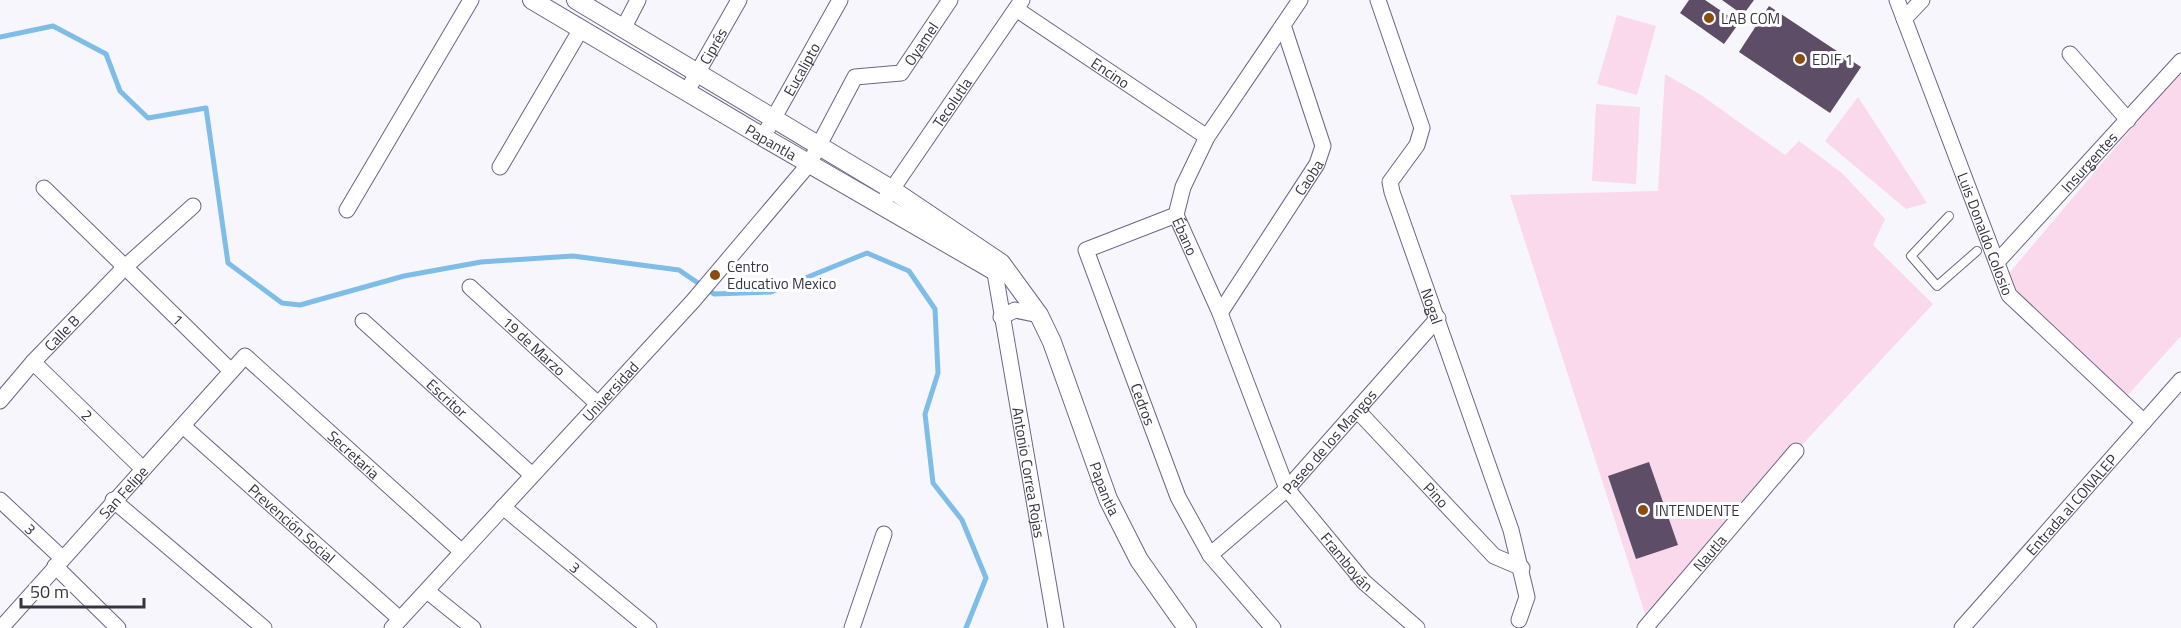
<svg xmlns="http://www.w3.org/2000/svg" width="2181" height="628" font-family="'Titillium Web',sans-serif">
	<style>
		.green { fill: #fad9ed }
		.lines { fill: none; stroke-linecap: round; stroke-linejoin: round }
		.stream { stroke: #7dbde8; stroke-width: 5 }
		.building { fill: #5e4d66 }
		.service-casing { stroke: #6a6784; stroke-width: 10 }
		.minor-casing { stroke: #6a6784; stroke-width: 17 }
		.tertiary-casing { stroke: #6a6784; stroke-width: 20 }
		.service { stroke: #fff; stroke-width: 8 }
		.minor { stroke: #fff; stroke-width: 15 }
		.tertiary { stroke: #fff; stroke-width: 18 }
		.poi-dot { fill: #8a4c11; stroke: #fff; stroke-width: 2 }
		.labels { text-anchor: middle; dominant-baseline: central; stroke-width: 6; stroke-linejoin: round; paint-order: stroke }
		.poi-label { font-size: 15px; fill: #353441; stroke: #fff; text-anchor: start }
		.street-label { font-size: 15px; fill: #353441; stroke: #fff }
	</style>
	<rect width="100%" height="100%" fill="#f7f6fd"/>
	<g class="green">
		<path d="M1617,15L1656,26L1637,95L1597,84Z"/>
		<path d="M2181,70V336L2118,406L2005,278Z"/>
		<path d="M1665,74L1701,95L1785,155L1799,141L1842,173L1885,219L1873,245L1933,304L1645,614L1510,195L1658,191Z"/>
		<path d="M1858,97L1927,203L1906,209L1825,141Z"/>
		<path d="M1596,104L1640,107L1636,184L1592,181Z"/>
	</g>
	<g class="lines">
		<path class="stream" d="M0,37L53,26L106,54L120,91L148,118L206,108L228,263L282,303L300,305L404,276L481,262L573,256L679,270L714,294L771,292L867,253L909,271L935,309L938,373L925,414L933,483L962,520L986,578L966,628"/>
	</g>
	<g class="building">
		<path d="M1689,0H1705L1739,23L1724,44L1680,13Z"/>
		<path d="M1722,0H1754L1743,15Z"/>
		<path d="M1769,6L1861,67L1830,113L1739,52Z"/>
		<path d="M1649,462L1678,545L1636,559L1608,476Z"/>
	</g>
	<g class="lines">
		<defs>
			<path id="service" d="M1949,216L1911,256L1937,286L1977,251"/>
			<g id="minor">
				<path id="s1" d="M1300,0L1207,137L1183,187L1176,215L1220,313L1287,489L1364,582L1417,628"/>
				<path id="s2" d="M1378,0L1422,128L1417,145L1390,182L1392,192L1511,530L1527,597L1519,620"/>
				<path id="s3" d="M1897,0L2009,295L2144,422"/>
				<path id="s4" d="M1016,9L1207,137"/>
				<path d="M1904,19L1922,0"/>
				<path d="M624,27L638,0"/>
				<path d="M2070,54L2128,120"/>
				<path id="s5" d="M687,91L739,0"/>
				<path id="s6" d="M763,137L840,0"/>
				<path d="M500,167L581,29"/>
				<path d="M44,188L125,267L193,206"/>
				<path id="s7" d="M886,198L1022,0"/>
				<path d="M347,210L471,0"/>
				<path id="s8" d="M1176,215L1086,250L1178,497L1210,555L1273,628"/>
				<path id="s9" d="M1997,262L2181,61"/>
				<path id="s10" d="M1001,263L995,273L1056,628"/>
				<path id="s11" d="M470,287L598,404"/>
				<path id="s12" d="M1220,313L1317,164L1323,146L1283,25"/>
				<path d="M1001,317L1015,310L1039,315"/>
				<path id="s13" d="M363,321L532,475"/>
				<path id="s14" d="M33,362L143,469"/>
				<path id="s15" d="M0,401L33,362L125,267L231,371"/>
				<path id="s16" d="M1357,410L1494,556L1522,568"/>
				<path id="s17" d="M183,426L400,619"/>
				<path id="s18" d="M0,500L62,558"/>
				<path d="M113,500L264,628"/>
				<path id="s19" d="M503,507L649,628"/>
				<path id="s20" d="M1210,555L1287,489L1438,318"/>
				<path d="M55,566L118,628"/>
				<path d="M427,591L473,628"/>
				<path id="s21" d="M1,628L245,356L462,552"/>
				<path id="s22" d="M392,628L693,301L809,164L855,77L901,73L950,0"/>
				<path d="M852,628L884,534"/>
				<path id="s23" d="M1645,628L1796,451"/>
				<path id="s24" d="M1962,628L2181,380"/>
			</g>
			<g id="tertiary">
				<path id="s25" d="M532,0L763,137L1000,274"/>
				<path id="s26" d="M576,0L891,189L1001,263L1039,315L1052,342L1108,499L1139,560L1187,628"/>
			</g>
		</defs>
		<use href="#service" class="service-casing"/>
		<use href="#minor" class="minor-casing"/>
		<use href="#tertiary" class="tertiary-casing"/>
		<use href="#service" class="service"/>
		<use href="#minor" class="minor"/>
		<use href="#tertiary" class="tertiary"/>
	</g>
	<g class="poi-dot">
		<circle cx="1709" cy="18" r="6"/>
		<circle cx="1800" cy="59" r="6"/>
		<circle cx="715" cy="275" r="6"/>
		<circle cx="1643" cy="510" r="6"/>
	</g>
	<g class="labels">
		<g class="poi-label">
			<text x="1721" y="18">LAB COM</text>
			<text x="1812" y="59">EDIF 1</text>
			<text x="727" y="266">Centro<tspan x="727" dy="17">Educativo Mexico</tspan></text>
			<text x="1655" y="510">INTENDENTE</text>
		</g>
		<g class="street-label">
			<text stroke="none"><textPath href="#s22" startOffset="804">Oyamel</textPath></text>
			<text stroke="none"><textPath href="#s5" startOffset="52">Ciprés</textPath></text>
			<text stroke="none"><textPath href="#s6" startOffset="78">Eucalipto</textPath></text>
			<text stroke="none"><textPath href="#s4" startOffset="114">Encino</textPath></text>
			<text stroke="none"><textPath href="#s7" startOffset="116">Tecolutla</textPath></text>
			<text stroke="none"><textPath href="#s25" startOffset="278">Papantla</textPath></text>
			<text stroke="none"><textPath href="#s9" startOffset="136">Insurgentes</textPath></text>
			<text stroke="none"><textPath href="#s12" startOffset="162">Caoba</textPath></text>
			<text stroke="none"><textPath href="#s3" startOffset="250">Luis Donaldo Colosio</textPath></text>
			<text stroke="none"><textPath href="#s1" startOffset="273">Ébano</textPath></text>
			<text stroke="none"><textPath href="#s2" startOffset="330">Nogal</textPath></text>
			<text stroke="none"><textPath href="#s15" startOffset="258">1</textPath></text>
			<text stroke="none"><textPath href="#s15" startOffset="92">Calle B</textPath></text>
			<text stroke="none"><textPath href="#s11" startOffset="87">19 de Marzo</textPath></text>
			<text stroke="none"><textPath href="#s22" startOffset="322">Universidad</textPath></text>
			<text stroke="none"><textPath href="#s13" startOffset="114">Escritor</textPath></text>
			<text stroke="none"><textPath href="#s8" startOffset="261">Cedros</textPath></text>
			<text stroke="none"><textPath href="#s14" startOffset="76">2</textPath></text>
			<text stroke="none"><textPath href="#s20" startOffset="165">Paseo de los Mangos</textPath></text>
			<text stroke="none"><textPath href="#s21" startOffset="512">Secretaria</textPath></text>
			<text stroke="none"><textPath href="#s10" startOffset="214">Antonio Correa Rojas</textPath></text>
			<text stroke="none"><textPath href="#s26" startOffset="750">Papantla</textPath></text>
			<text stroke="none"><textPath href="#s21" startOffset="183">San Felipe</textPath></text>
			<text stroke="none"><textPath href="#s16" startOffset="116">Pino</textPath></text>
			<text stroke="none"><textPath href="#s24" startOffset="165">Entrada al CONALEP</textPath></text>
			<text stroke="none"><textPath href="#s17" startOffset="146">Prevención Social</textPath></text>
			<text stroke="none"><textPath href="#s18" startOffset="42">3</textPath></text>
			<text stroke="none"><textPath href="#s23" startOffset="99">Nautla</textPath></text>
			<text stroke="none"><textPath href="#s1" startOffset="640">Framboyán</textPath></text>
			<text stroke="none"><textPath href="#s19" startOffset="94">3</textPath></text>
		</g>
	</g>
	<path d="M21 598v9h123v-9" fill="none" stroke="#353441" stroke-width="3"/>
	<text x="30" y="598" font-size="18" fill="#353441" stroke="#ffffff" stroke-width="4.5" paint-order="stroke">50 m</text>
</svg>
